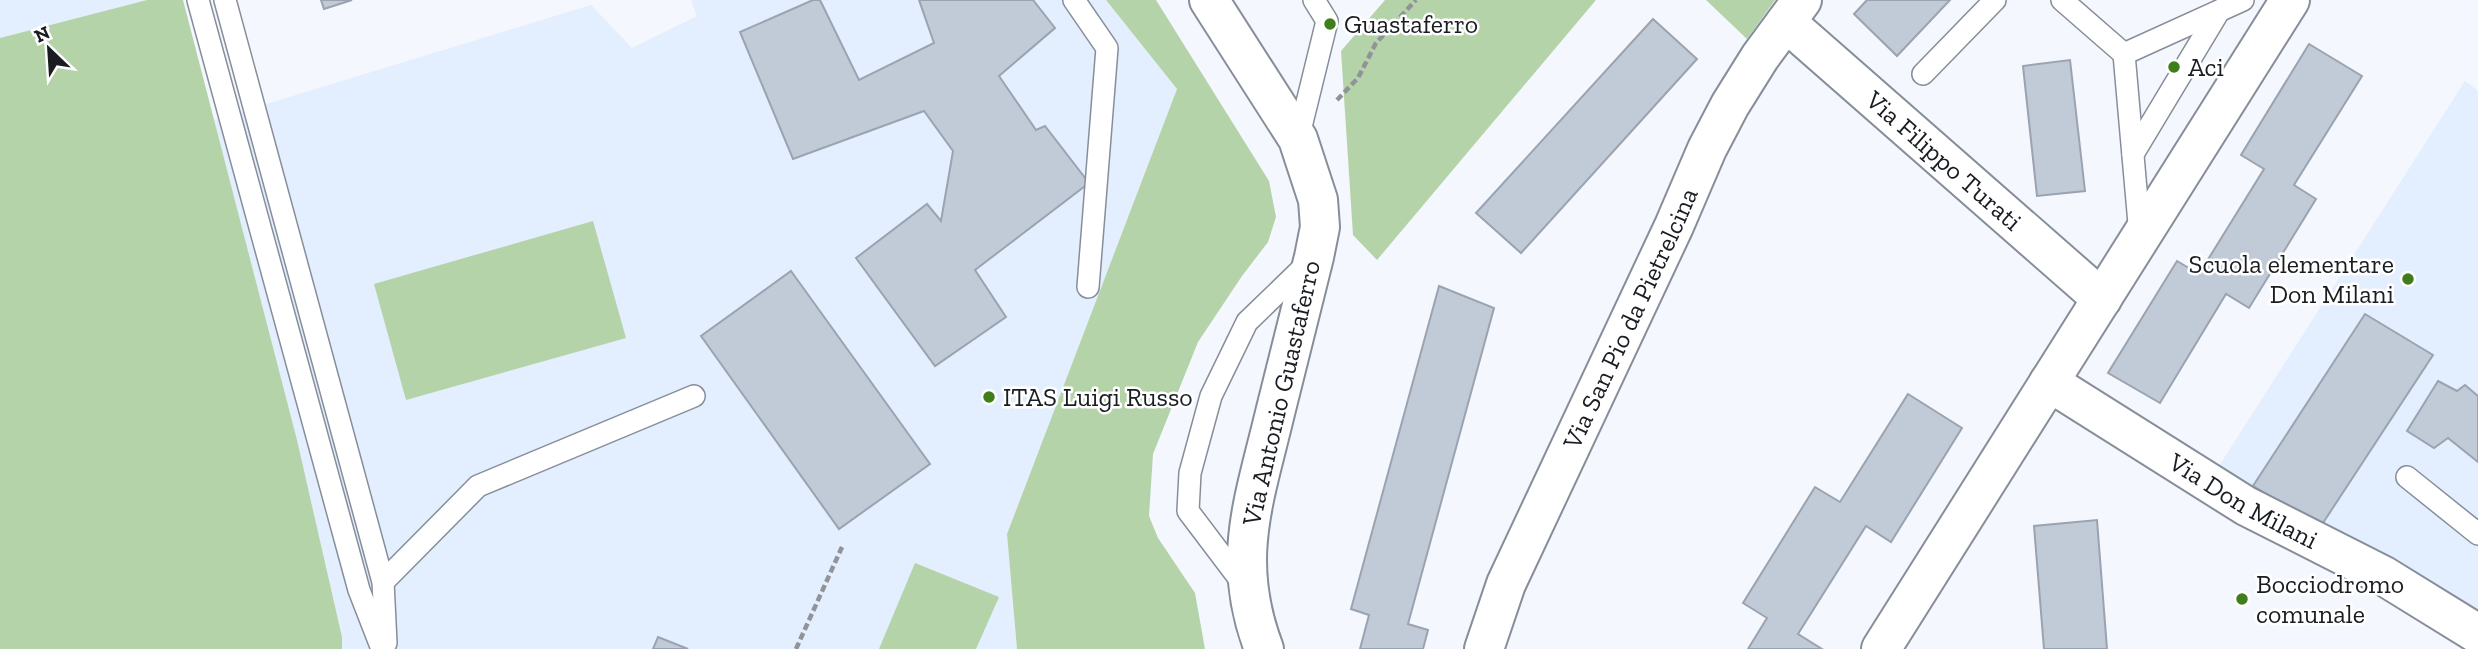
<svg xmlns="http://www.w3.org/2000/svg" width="2478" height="649" font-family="'Zilla Slab',serif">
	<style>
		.built { fill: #e3eefe }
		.green { fill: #b5d3a9 }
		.building { fill: #c1cad7; stroke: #9aa3af; stroke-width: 2 }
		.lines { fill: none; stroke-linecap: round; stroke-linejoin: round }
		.service-casing { stroke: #868e9a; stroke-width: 24 }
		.minor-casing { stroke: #868e9a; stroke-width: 42 }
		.tertiary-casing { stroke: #868e9a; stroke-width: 42 }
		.path { stroke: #909398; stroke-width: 4.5; stroke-dasharray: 7 3.5; stroke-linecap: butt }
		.service { stroke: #fff; stroke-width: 21 }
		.minor { stroke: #fff; stroke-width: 38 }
		.tertiary { stroke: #fff; stroke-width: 38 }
		.poi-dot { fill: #407e1b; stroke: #fff; stroke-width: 2.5 }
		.labels { text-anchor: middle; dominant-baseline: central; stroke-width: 5; stroke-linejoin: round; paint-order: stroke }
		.poi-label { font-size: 26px; fill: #191c20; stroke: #fff; text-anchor: start }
		.street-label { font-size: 26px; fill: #191c20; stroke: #fff }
	</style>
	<rect width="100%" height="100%" fill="#f4f7fd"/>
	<g class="built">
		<path d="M0,0H147L0,38Z"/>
		<path d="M691,0H1106L1177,89L1007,534L1017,649H342V637L297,440L214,120L591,5L632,48L697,16Z"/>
		<path d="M2465,81L2478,91V618L2219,466Z"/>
	</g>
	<g class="green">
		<path d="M147,0H183L297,440L342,637V649H0V38Z"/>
		<path d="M1106,0H1156L1269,181L1276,217L1268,242L1242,276L1198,342L1153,454L1149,516L1158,538L1195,593L1205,649H1017L1007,534L1177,89Z"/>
		<path d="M1385,0H1596L1377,260L1353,235L1341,51Z"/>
		<path d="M1706,0H1775L1747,39Z"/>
		<path d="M593,221L626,338L406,400L374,284Z"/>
		<path d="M915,563L999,597L976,649H879Z"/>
	</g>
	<g class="building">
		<path d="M321,0H352L324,9Z"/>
		<path d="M813,0H820L859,80L934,43L919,0H1033L1055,28L999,76L1036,130L1045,126L1089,183L975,270L1006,317L935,366L856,258L927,204L941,221L953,151L924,111L793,159L740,32Z"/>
		<path d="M1867,0H1950L1897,56L1854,14Z"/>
		<path d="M1653,19L1697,59L1521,253L1476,213Z"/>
		<path d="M2309,44L2362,76L2294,185L2316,199L2249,308L2226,294L2160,403L2108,373L2177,261L2199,274L2264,169L2241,155Z"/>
		<path d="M2070,60L2085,191L2037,196L2023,66Z"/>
		<path d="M791,271L930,464L839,529L701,336Z"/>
		<path d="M1439,286L1494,308L1408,624L1428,630L1423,649H1360L1369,615L1351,609Z"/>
		<path d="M2365,314L2433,355L2321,526L2253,486Z"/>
		<path d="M2438,381L2457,391L2465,385L2478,396V462L2448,438L2434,448L2407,431Z"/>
		<path d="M1908,394L1962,428L1891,542L1866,526L1798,634L1822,649H1748L1767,618L1743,603L1815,487L1840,502Z"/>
		<path d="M2097,520L2107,649H2044L2034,526Z"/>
		<path d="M658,637L688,649H653Z"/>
	</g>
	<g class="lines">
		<defs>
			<g id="service">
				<path d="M198,0L359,590L382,649"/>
				<path d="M225,0L383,582L386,643"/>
				<path d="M1074,0L1107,48L1088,287"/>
				<path d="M2062,0L2124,54L2140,235"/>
				<path d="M2124,54L2243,0"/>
				<path d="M1923,74L1995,0"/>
				<path d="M1298,139L1327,21L1314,0"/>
				<path d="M2133,154L2219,11"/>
				<path d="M2407,477L2478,534"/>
				<path d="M383,582L478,486L694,396"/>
				<path d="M1244,585L1188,511L1190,473L1211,396L1247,322L1308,263"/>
			</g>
			<g id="minor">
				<path id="s1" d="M1786,22L2102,299"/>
				<path id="s2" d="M2049,382L2246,506L2384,576L2478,634"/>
				<path id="s3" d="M1484,649L1506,584L1674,226L1707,149L1730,105L1760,57L1802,0"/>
				<path d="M1881,649L2290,0"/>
			</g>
			<path id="tertiary" d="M1209,0L1298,139L1318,200L1320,227L1314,257C1301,309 1288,361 1275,413C1254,501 1230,560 1264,649"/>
		</defs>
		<use href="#service" class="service-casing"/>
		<use href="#minor" class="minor-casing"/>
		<use href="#tertiary" class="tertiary-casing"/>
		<g class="path">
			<path d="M1337,100L1358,78L1376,43L1416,0"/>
			<path d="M796,649L842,547"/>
		</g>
		<use href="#service" class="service"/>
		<use href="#minor" class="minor"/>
		<use href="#tertiary" class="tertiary"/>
	</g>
	<g class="poi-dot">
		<circle cx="1330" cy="24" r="7"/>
		<circle cx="2174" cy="67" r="7"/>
		<circle cx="2408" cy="279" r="7"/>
		<circle cx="989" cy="397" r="7"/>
		<circle cx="2242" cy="599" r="7"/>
	</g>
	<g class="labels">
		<g class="poi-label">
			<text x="1344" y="24">Guastaferro</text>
			<text x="2188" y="67">Aci</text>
			<text x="2394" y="264" text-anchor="end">Scuola elementare<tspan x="2394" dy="30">Don Milani</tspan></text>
			<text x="1003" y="397">ITAS Luigi Russo</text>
			<text x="2256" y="584">Bocciodromo<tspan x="2256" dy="30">comunale</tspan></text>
		</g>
		<g class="street-label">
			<text stroke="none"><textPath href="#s1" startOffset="210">Via Filippo Turati</textPath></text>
			<text stroke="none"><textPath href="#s3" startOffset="362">Via San Pio da Pietrelcina</textPath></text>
			<text transform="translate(1281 393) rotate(-77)">Via Antonio Guastaferro</text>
			<text stroke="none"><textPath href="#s2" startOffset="228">Via Don Milani</textPath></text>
		</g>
	</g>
	<g transform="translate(49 49) rotate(335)" stroke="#ffffff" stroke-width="5" paint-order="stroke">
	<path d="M0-5L12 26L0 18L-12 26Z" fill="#191c20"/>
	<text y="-10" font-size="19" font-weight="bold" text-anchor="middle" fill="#191c20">N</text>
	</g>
</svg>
